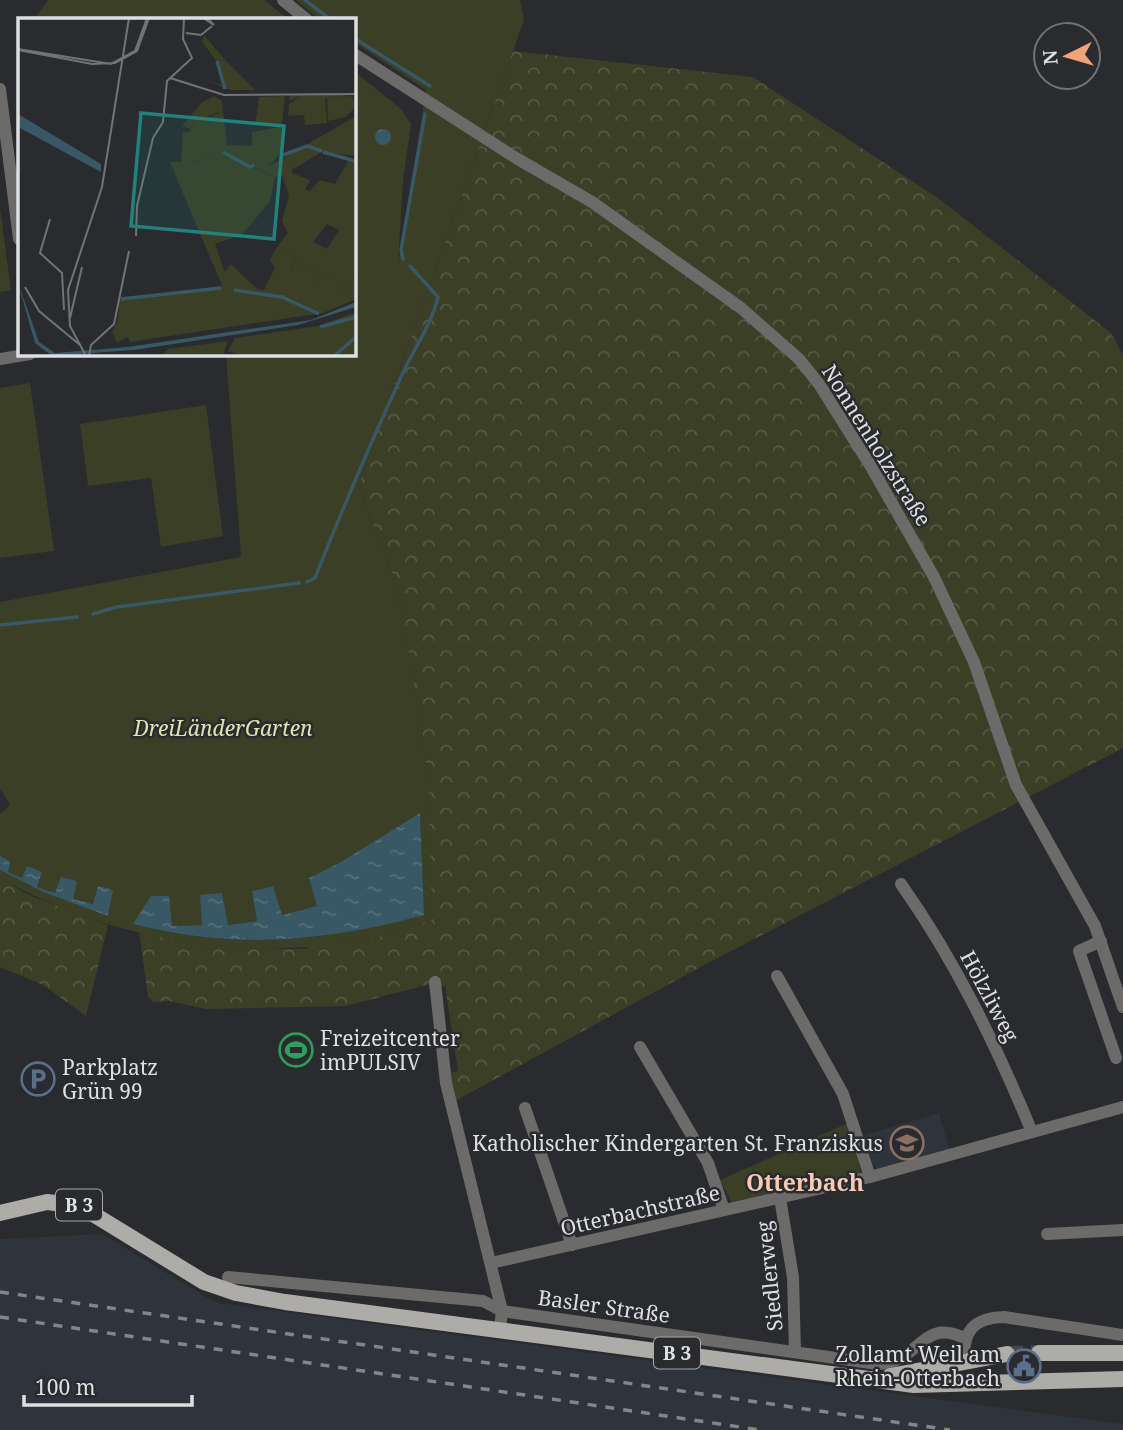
<svg xmlns="http://www.w3.org/2000/svg" width="1123" height="1430" font-family="'Noto Serif',serif">
	<style>
		.built { fill: #2f333c }
		.forest { fill: url(#forest-crowns) }
		.park { fill: #3a3f26; fill-rule: evenodd }
		.water { fill: url(#water-ripples) }
		.lines { fill: none; stroke-linecap: round; stroke-linejoin: round }
		.stream { stroke: #385866; stroke-width: 3.5 }
		.major-tunnel { stroke: #444649; stroke-width: 16; stroke-dasharray: 16 8; stroke-linecap: butt }
		.minor { stroke: #6c6b6a; stroke-width: 12 }
		.major { stroke: #aeaca8; stroke-width: 16 }
		.rail { stroke: #848588; stroke-width: 3.5; stroke-dasharray: 9 9; stroke-linecap: butt }
		.labels { text-anchor: middle; dominant-baseline: central; stroke-width: 5; stroke-linejoin: round; paint-order: stroke }
		.shield { fill: #292b2e; stroke: #a8a9ab; stroke-width: 2 }
		.shield-label { font-size: 19px; font-weight: bold; fill: #dedfe1 }
		.street-label { font-size: 21px; fill: #dedfe1; stroke: #292b2e }
		.park-label { font-size: 21px; font-style: italic; fill: #dce6ae; stroke: #292b2e }
		.poi-label { font-size: 21px; fill: #dedfe1; stroke: #292b2e; text-anchor: start }
		.neighbourhood-label { font-size: 23px; font-weight: bold; fill: #f7cab3; stroke: #292b2e }
		.inset-river { fill: none; stroke: #385866; stroke-width: 3.5 }
		.inset-road { fill: none; stroke: #717376; stroke-width: 2 }
		.view { fill: #24807a; fill-opacity: 0.15; stroke: #24807a; stroke-width: 3.5 }
		.inset-edge { fill: none; stroke: #dedfe1; stroke-width: 3.5 }
	</style>
	<defs>
		<pattern id="forest-crowns" width="20" height="18" patternUnits="userSpaceOnUse" patternTransform="scale(1.75)"><rect width="20" height="18" fill="#3a3f26"/><path d="M2 6a3 3 0 1 1 6 0M12 15a3 3 0 1 1 6 0" fill="none" stroke="#565a45"/></pattern>
		<pattern id="water-ripples" width="26" height="14" patternUnits="userSpaceOnUse" patternTransform="scale(1.75)"><rect width="26" height="14" fill="#385866"/><path d="M2 4q2-2 4 0t4 0M15 11q2-2 4 0t4 0" fill="none" stroke="#54707c"/></pattern>
	</defs>
	<rect width="100%" height="100%" fill="#292b2e"/>
	<g class="built">
		<path d="M939,1113L950,1150L879,1169L872,1164L864,1135Z"/>
		<path d="M102,1234L213,1301L226,1304L1123,1424V1430H0V1239Z"/>
	</g>
	<g class="forest">
		<path d="M513,51L753,77L938,198L1111,333L1123,355V748L708,963L455,1101L449,1073L458,1071L445,986L435,987L434,983L346,1006L206,1009L169,1001L153,1002L148,997L139,931C193,947 249,948 306,949L428,840V778L397,586L358,486Z"/>
		<path d="M0,878L29,895L108,925L86,1016L43,985L0,967Z"/>
	</g>
	<g class="park">
		<path d="M48,0H264L288,19H34Z"/>
		<path d="M296,0H520L524,20L358,486L397,586L415,689L428,778L432,920C408,927 384,938 360,941C238,961 107,939 0,878V870L43,892L109,915L112,889L94,904L73,899L76,881L55,893L37,887L42,872L22,878L7,872L0,857V814L10,805L0,788V602L241,557L226,354H354V71L401,109L411,124L403,181L398,264L426,90L354,42V19H319ZM420,813L424,916C324,942 235,950 134,924L168,896L171,926L202,925L201,895L227,925L258,921L252,891L272,886L282,915L318,906L309,878L339,863Z"/>
		<path d="M0,208L11,290L0,292Z"/>
		<path d="M30,383L54,551L0,558V388Z"/>
		<path d="M206,405L223,536L161,547L151,478L88,486L80,424Z"/>
		<path d="M848,1123L861,1173L732,1203L720,1180Z"/>
	</g>
	<g class="water">
		<circle cx="383" cy="137" r="8"/>
		<path d="M420,813L424,915C324,942 235,950 133,924L151,896H169L172,926L202,925L200,895L222,893L228,925L257,921L252,891L273,886L282,915L317,906L309,878L339,863Z"/>
		<path d="M0,856L10,861L8,872L22,878L27,866L42,872L37,887L55,893L61,877L77,881L73,899L93,904L98,886L113,890L108,916L43,892L0,870Z"/>
	</g>
	<g class="lines">
		<g class="stream">
			<path d="M305,0L330,19"/>
			<path d="M354,38L430,86"/>
			<path d="M403,259L401,250L425,114"/>
			<path d="M307,582L315,578C342,510 371,442 402,375C413,350 432,324 438,297L410,266"/>
			<path d="M93,614L117,607L299,583"/>
			<path d="M0,625L77,617"/>
		</g>
		<path class="major-tunnel" d="M1007,1354L1039,1353"/>
		<g class="minor">
			<path d="M283,0L306,19"/>
			<path d="M354,54L516,158L592,202L741,308L799,359L819,384L870,465L934,577L974,662L1016,785L1095,926L1123,1007"/>
			<path d="M0,89L19,239"/>
			<path d="M0,359L30,354"/>
			<path d="M901,884C956,962 996,1045 1032,1132"/>
			<path d="M1101,941L1079,951L1116,1058"/>
			<path d="M777,976L843,1094L870,1177"/>
			<path d="M435,982L446,1083L502,1311L500,1329"/>
			<path d="M640,1047L708,1163L724,1210"/>
			<path d="M525,1108L572,1245"/>
			<path d="M780,1198L793,1277L795,1352"/>
			<path d="M1047,1234L1123,1230"/>
			<path d="M491,1263L870,1177L1123,1107"/>
			<path d="M228,1277L483,1301L502,1311L878,1364C920,1363 921,1317 964,1338"/>
			<path d="M965,1360C962,1331 974,1318 1004,1317L1123,1335"/>
		</g>
		<g class="major">
			<path d="M0,1213L47,1202L80,1206L204,1282L236,1293L285,1302L914,1385L1123,1379"/>
			<path d="M1039,1353H1123"/>
			<path d="M890,1376L1007,1354"/>
		</g>
		<g class="rail">
			<path d="M0,1292L950,1430"/>
			<path d="M0,1317L760,1430"/>
		</g>
	</g>
	<defs>
		<symbol id="stadium-ring" viewBox="-11 -11 22 22"><circle r="9.5" fill="#292b2e" stroke="#2e9e5b" stroke-width="1.5"/><path d="M0-5a6.5 5 0 1 0 0 10a6.5 5 0 1 0 0-10ZM-3.5-1.8h7v3.6h-7Z" fill="#2e9e5b"/></symbol>
		<symbol id="parking-ring" viewBox="-11 -11 22 22"><circle r="9.5" fill="#292b2e" stroke="#5c6f8a" stroke-width="1.5"/><path d="M-3.5-5.5H1a3.5 3.5 0 0 1 0 7H-1V5.5H-3.5ZM-1-3.4V-.6H.8a1.4 1.4 0 0 0 0-2.8Z" fill="#5c6f8a"/></symbol>
		<symbol id="school-ring" viewBox="-11 -11 22 22"><circle r="9.5" fill="#292b2e" stroke="#8d6e63" stroke-width="1.5"/><path d="M0-5L7-2L0 1L-7-2ZM-4 1L0 2.5L4 1V4Q0 6-4 4Z" fill="#8d6e63"/></symbol>
		<symbol id="civic-ring" viewBox="-11 -11 22 22"><circle r="9.5" fill="#292b2e" stroke="#5c6f8a" stroke-width="1.5"/><path d="M-.6-6.5H3V-4.5H.6V-3L4-1V1h2V6H-6V1h2V-1L-.6-3ZM-1.2 2.5V6h2.4V2.5Z" fill="#5c6f8a"/></symbol>
	</defs>
	<g fill-rule="evenodd">
		<use href="#stadium-ring" x="277" y="1031" width="38" height="38"/>
		<use href="#parking-ring" x="19" y="1060" width="38" height="38"/>
		<use href="#school-ring" x="888" y="1124" width="38" height="38"/>
		<use href="#civic-ring" x="1005" y="1347" width="38" height="38"/>
	</g>
	<g class="labels">
		<g class="shield">
			<rect x="56" y="1189.5" width="46" height="31" rx="5"/>
			<rect x="654" y="1337.5" width="46" height="31" rx="5"/>
		</g>
		<g class="shield-label">
			<text x="79" y="1205">B 3</text>
			<text x="677" y="1353">B 3</text>
		</g>
		<g class="street-label">
			<text transform="translate(877 445) rotate(58)">Nonnenholzstraße</text>
			<text transform="translate(990 996) rotate(62)">Hölzliweg</text>
			<text transform="translate(640 1210) rotate(-13)">Otterbachstraße</text>
			<text transform="translate(769 1276) rotate(-96)">Siedlerweg</text>
			<text transform="translate(604 1306) rotate(8)">Basler Straße</text>
		</g>
		<g class="park-label">
			<text x="223" y="728">DreiLänderGarten</text>
		</g>
		<g class="poi-label">
			<text x="320" y="1038">Freizeitcenter<tspan x="320" dy="24">imPULSIV</tspan></text>
			<text x="62" y="1067">Parkplatz<tspan x="62" dy="24">Grün 99</tspan></text>
			<text x="883" y="1143" text-anchor="end">Katholischer Kindergarten St. Franziskus</text>
			<text x="1000" y="1354" text-anchor="end">Zollamt Weil am<tspan x="1000" dy="24">Rhein-Otterbach</tspan></text>
		</g>
		<g class="neighbourhood-label">
			<text x="805" y="1182">Otterbach</text>
		</g>
	</g>
	<g transform="translate(18 18)">
		<rect width="338" height="338" fill="#292b2e"/>
		<path d="M331,141L338,143V258L326,273L316,262H296L288,249L272,252L279,240L257,232L270,215L264,203L271,177L264,158L268,152L274,150V155L292,162L287,171L292,173L302,162L317,166ZM309,206L321,212L309,231L295,224Z" fill="#3a3f26" fill-rule="evenodd"/>
		<path d="M186,17L207,42L237,72H212L188,62L208,68L202,48L184,24ZM283,76H320L335,79L307,80L309,105L287,107L286,97L270,98L271,86L284,77L271,83L272,77ZM196,78L204,83L205,93L176,103L173,111L164,108L183,85ZM165,114H172L170,143L214,140L257,159L252,183L238,200L223,217L197,226L207,254L213,246L239,271L246,272L257,249L252,242L257,232L279,240L272,251L288,249L300,254L299,264L305,255L315,258L326,273L338,258V281L305,295L112,324L110,319L99,325L94,313L99,305L102,280L204,268L152,144H163ZM338,294V338H226L210,333L217,320L300,308Z" fill="#3a3f26"/>
		<path d="M267,78L264,106L237,107L241,79ZM205,93L209,127L234,128V114L262,109L266,113L264,134L250,149L338,98V138L304,134L260,160L214,140L170,143V117L180,97L186,102ZM210,323L205,338H143L150,331Z" fill="#3a3f26"/>
		<path d="M335,79L337,89L328,99L310,103L309,80Z" fill="#3a3f26"/>
		<path d="M0,96L83,146V154L0,109ZM0,265L21,324L37,335L110,329L293,302L338,284V289L280,307L116,332L34,338L17,325Z" fill="#385866"/>
		<path class="inset-river" d="M199,43L207,71M205,134L232,149L236,147M305,134L337,143M265,137L289,128L304,133M216,272L264,279L301,296M103,281L203,270M302,309L338,299M316,338L338,319"/>
		<path class="inset-road" d="M185,0L196,7L189,0M168,15L183,17L194,8M0,31L93,46L117,33L129,0M0,32L74,46L97,45L119,33L131,0M152,60L206,77L338,76M32,201L22,235L44,255L46,292M118,218L119,188L135,120L145,104L149,63L174,40L165,21L166,0M7,269L21,293L62,327M52,300L64,249M68,338L52,308L50,272L84,169L111,0M71,338L73,327L96,306L111,233"/>
		<path class="view" d="M123,95L266,108L256,221L113,208Z"/>
		<rect width="338" height="338" class="inset-edge"/>
	</g>
	<g transform="translate(1067 56) rotate(265)"><circle r="33" fill="#292b2e" stroke="#717376" stroke-width="2"/>
	<path d="M0-5L12 26L0 18L-12 26Z" fill="#f0a279"/>
	<text y="-10" font-size="19" font-weight="bold" text-anchor="middle" fill="#dedfe1">N</text>
	</g>
	<path d="M24 1395v10h168v-10" fill="none" stroke="#dedfe1" stroke-width="3.5"/>
	<text x="35" y="1395" font-size="21" fill="#dedfe1" stroke="#292b2e" stroke-width="5" paint-order="stroke">100 m</text>
</svg>
